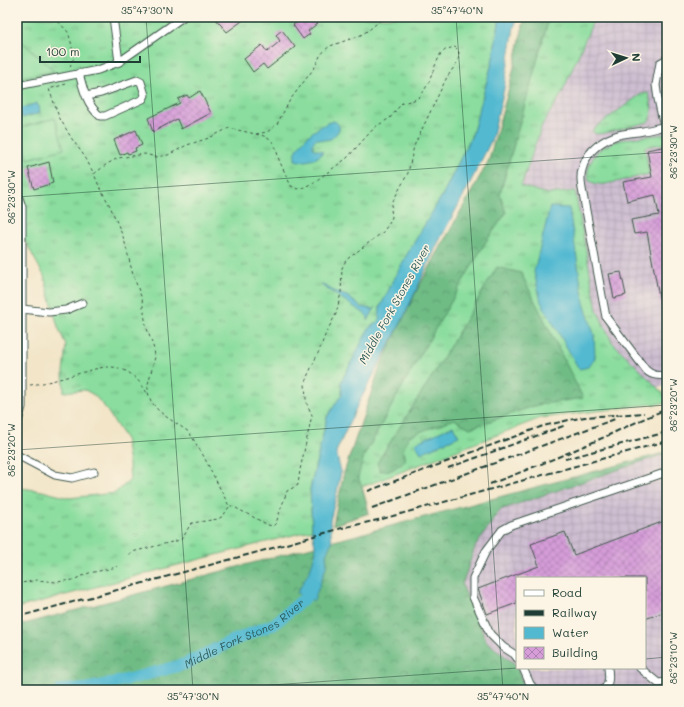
<svg xmlns="http://www.w3.org/2000/svg" width="684" height="707" font-family="Mali,sans-serif">
	<style>
		.industrial { fill: url(#industrial-grid); fill-rule: evenodd }
		.grass { fill: url(#grass-tufts); stroke: #548d69 }
		.forest { fill: url(#forest-crowns); stroke: #477c5c }
		.park { fill: #8add9e; stroke: #548d69 }
		.water { fill: #53b9d1; stroke: #397b82 }
		.lines { fill: none; stroke-linecap: round; stroke-linejoin: round }
		.river { stroke: #53b9d1; stroke-width: 12 }
		.building { fill: url(#building-cross-hatch) }
		.minor-casing { stroke: #3f564a; stroke-width: 9 }
		.path { stroke: #3f564a; stroke-width: 1; stroke-dasharray: 3 3; stroke-linecap: butt }
		.minor { stroke: #fff; stroke-width: 7 }
		.rail { stroke: #1f3d34; stroke-width: 2; stroke-dasharray: 6 3; stroke-linecap: butt }
		.ticks { fill: none; stroke: #1f3d34; stroke-width: 1; stroke-opacity: 0.45 }
		.labels { text-anchor: middle; dominant-baseline: central; stroke-width: 3; stroke-linejoin: round; paint-order: stroke }
		.water-label { font-size: 11px; font-style: italic; fill: #2c5c5b; stroke: #fcf5e5 }
		.neatline { fill: none; stroke: #1f3d34; stroke-width: 1.5 }
		.ticks-label { font-size: 10px; text-anchor: middle; fill: #1f3d34 }
	</style>
	<defs>
		<pattern id="industrial-grid" width="8" height="8" patternUnits="userSpaceOnUse"><rect width="8" height="8" fill="#cebed1"/><path d="M0 4h8M4 0v8" fill="none" stroke="#b0a4b4"/></pattern>
		<pattern id="grass-tufts" width="24" height="20" patternUnits="userSpaceOnUse"><rect width="24" height="20" fill="#8add9e"/><path d="M3 7l-1-3M5 7V3M7 7l1-3M15 17l-1-3M17 17v-4M19 17l1-3" fill="none" stroke="#70b482"/></pattern>
		<pattern id="forest-crowns" width="20" height="18" patternUnits="userSpaceOnUse"><rect width="20" height="18" fill="#6fbc85"/><path d="M2 6a3 3 0 1 1 6 0M12 15a3 3 0 1 1 6 0" fill="none" stroke="#5b9a6e"/></pattern>
		<pattern id="building-cross-hatch" width="8" height="8" patternUnits="userSpaceOnUse"><rect width="8" height="8" fill="#d69dd9"/><path d="M0 0l8 8M0 8l8-8" fill="none" stroke="#ad81b1"/></pattern>
	</defs>
	<rect width="100%" height="100%" fill="#fcf5e5"/>
	<filter id="ink" filterUnits="userSpaceOnUse"><feTurbulence type="fractalNoise" baseFrequency=".025" numOctaves="2"/><feDisplacementMap in="SourceGraphic" scale="8" xChannelSelector="R" yChannelSelector="G"/><feConvolveMatrix kernelMatrix="1 2 1 2 8 2 1 2 1" color-interpolation-filters="sRGB"/></filter>
	<filter id="wash" filterUnits="userSpaceOnUse"><feTurbulence type="fractalNoise" baseFrequency=".012" numOctaves="4" result="noise"/><feDisplacementMap in="SourceGraphic" scale="16" xChannelSelector="R" yChannelSelector="G"/><feGaussianBlur stdDeviation="0.9" result="paint"/><feColorMatrix in="noise" values="0 0 0 0 0 0 0 0 0 0 0 0 0 0 0 0 0 1.4 0 .05"/><feComposite in="paint" operator="in"/></filter>
	<g filter="url(#wash)">
		<rect width="100%" height="100%" fill="#f2e5c8"/>
		<g class="industrial">
			<path d="M595,17H667V386L583,398L548,194L521,186L542,125L561,95Z"/>
			<path d="M667,453V690H525L515,665L487,642L462,585L475,547L500,510ZM517,578H645V668H517Z"/>
		</g>
		<g class="grass">
			<path d="M17,17H500L492,63L472,135L443,194L380,307L379,321L369,328L343,394L327,417L310,489L312,530L193,561L17,608V489L21,488L42,491L69,498L115,493L130,480L129,464L125,438L104,406L94,395L85,390L64,392L63,372L66,345L58,327L44,276L17,226Z"/>
			<path d="M525,17H595L561,95L542,125L521,186L548,194L575,191L597,310L612,342L667,397V403L619,408L541,418L362,487L369,513L333,525L344,473L380,367L416,292L489,160L510,85Z"/>
			<path d="M648,93C651,104 655,112 648,122L605,133L598,134L594,133L592,130L641,94Z"/>
			<path d="M667,134V143L645,147L649,174C636,177 623,181 610,183C606,184 602,185 598,184C579,182 591,158 599,150C602,148 606,146 610,144C623,137 652,136 667,134Z"/>
		</g>
		<g class="forest">
			<path d="M525,17H550L548,22L500,194L506,213L485,243L407,378L364,456L358,477L362,487L369,513L333,525L344,473L380,367L416,292L489,160L510,85Z"/>
			<path d="M497,267L521,273L583,398L537,405L470,428L454,419L409,436L403,451L405,461L392,470L380,471L377,463L434,373Z"/>
			<path d="M667,452V453L500,510L475,547L462,585L487,642L516,665L525,690H17V626Z"/>
		</g>
		<g class="park">
			<path d="M17,37L54,71L17,78Z"/>
			<path d="M55,118L64,149L28,159L20,128Z"/>
		</g>
		<g class="water">
			<path d="M500,17H518L514,27L504,89L492,139L466,191L438,243L401,323L358,404L336,452L341,472L336,497L330,521L332,542L326,554L327,564L314,601L297,593L310,570L316,551L312,530L310,489L327,417L342,394L341,382L369,328L379,321L380,307L406,256L443,194L472,135L492,63Z"/>
			<path d="M37,103L38,106H39L40,113L22,118L19,109Z"/>
			<path d="M333,121C338,122 340,126 339,130L336,134L331,139L325,140L317,139C312,141 312,145 314,149L323,151C320,160 303,163 295,160C293,144 319,125 333,121Z"/>
			<path d="M550,207L569,208L584,303L594,334L595,358L589,367L579,369L541,302L534,272Z"/>
			<path d="M322,284L335,292L347,296L361,307L371,309H374L376,306L368,321V317L365,314L321,285Z"/>
			<path d="M453,426L459,436L421,453L415,443Z"/>
		</g>
		<g class="lines">
			<path class="river" id="s1" d="M61,690L85,689L134,678L185,664L232,641L274,624L305,598L311,581"/>
		</g>
		<g id="blocks">
			<g class="building">
				<path d="M214,17H239L242,21L227,32Z"/>
				<path d="M302,17H313L318,23L308,31L310,34L303,39L293,25Z"/>
				<path d="M282,30L295,47L267,69L263,64L253,72L244,59L262,45L267,52L280,41L276,35Z"/>
				<path d="M200,91L211,113L181,129L177,119L153,132L148,118L180,103L178,99L187,95L189,98Z"/>
				<path d="M136,130L142,145L135,148L136,151L128,154L127,152L120,155L114,140Z"/>
				<path d="M667,146V324H664L647,232L634,234L631,220L659,215L655,195L627,201L623,182L652,177L647,150Z"/>
				<path d="M49,162L53,183L34,189L28,168Z"/>
				<path d="M621,272L626,295L614,298L609,274Z"/>
				<path d="M667,520V611L645,619V578H517V603L487,614L478,589L539,566L531,544L565,532L574,555Z"/>
			</g>
		</g>
	</g>
	<g filter="url(#ink)">
		<use href="#blocks" fill-opacity="0" stroke="#3f564a" stroke-width="1"/>
		<g class="lines">
			<defs>
				<g id="minor">
					<path d="M113,17L119,62"/>
					<path d="M79,73C83,89 87,105 100,116H105L143,99L145,95L141,82L137,80L101,93L86,96"/>
					<path d="M17,86L98,70L119,62L183,17"/>
					<path d="M664,126L658,99L656,85L660,63L667,59"/>
					<path d="M667,126C659,127 651,130 643,131C634,133 624,133 615,136C599,142 586,153 582,170C580,176 581,183 582,189L606,317L646,370C652,376 659,376 667,375"/>
					<path d="M17,192L22,207V407L17,425"/>
					<path d="M22,309L49,312L66,310L83,303"/>
					<path d="M17,455L55,475L72,478L94,472"/>
					<path d="M517,658L514,654L503,647L490,634L473,597V578L486,551L502,530L511,525L667,472"/>
					<path d="M523,668L530,684L535,690"/>
					<path d="M640,668L658,683L667,682"/>
					<path d="M603,690C610,684 609,676 608,668"/>
				</g>
			</defs>
			<use href="#minor" class="minor-casing"/>
			<g class="path">
				<path d="M54,17L68,32L71,42L74,58L72,61L70,67"/>
				<path d="M455,47L458,50L459,52L458,61L446,79L414,146L408,173L393,201L391,209L392,217L390,222L383,232L346,260L342,268L341,293L336,314L326,333L319,351L307,377L305,383L306,399L307,404L312,415L300,470L298,485L287,491L276,523L273,526L268,525L257,519L232,506H229L203,455L189,432L165,416L157,409L151,401L149,396L148,392V384L155,357L154,349L146,326L142,299L133,275L124,239L110,206L99,186L94,174L107,164L118,158L145,154L156,157L168,155L187,145L209,138L229,128L264,136L272,141L276,148L279,160L291,186L298,189L302,188L313,183L347,158L375,127L390,118L402,103L414,100L421,96L429,82L435,66L441,53L447,49Z"/>
				<path d="M66,84L49,89L59,117L72,139L85,157L94,174"/>
				<path d="M256,134L267,132L270,130L277,124L290,100L315,67L320,56L325,50L330,46L359,36L369,30L384,17"/>
				<path d="M30,385C48,383 66,377 84,372C92,370 100,367 108,367C126,366 139,379 147,393"/>
				<path d="M17,584L37,580L56,582L73,580L89,573L109,569L116,567L127,556L132,552L180,540C186,536 186,529 192,523L218,519L223,516L229,507"/>
			</g>
			<use href="#minor" class="minor"/>
			<g class="rail">
				<path d="M565,459L667,432"/>
				<path d="M448,468L566,425"/>
				<path d="M490,484C527,470 564,455 600,439C622,429 644,418 667,409"/>
				<path d="M368,491L543,426L569,420L585,417L644,413"/>
				<path d="M372,508L615,419"/>
				<path d="M17,617L269,549L342,528L382,519L667,441"/>
			</g>
		</g>
	</g>
	<path class="ticks" d="M146,17L193,690M456,17L503,690M17,197L667,152M17,450L667,405M645,659L667,657M200,690L517,668"/>
	<g class="labels">
		<g class="water-label">
			<text transform="translate(394 304) rotate(-61)">Middle Fork Stones River</text>
			<text stroke="none"><textPath href="#s1" startOffset="194">Middle Fork Stones River</textPath></text>
		</g>
	</g>
	<rect width="684" height="707" fill="none" stroke="#fcf5e5" stroke-width="44"/>
	<rect x="516" y="577" width="130" height="92" fill="#fcf5e5" stroke="#a4ab9e"/>
	<rect x="524" y="590" width="20" height="6" fill="#ffffff" stroke="#a4ab9e"/>
	<text x="552" y="597" font-size="12" fill="#1f3d34">Road</text>
	<rect x="524" y="610" width="20" height="6" fill="#1f3d34" stroke="#a4ab9e"/>
	<text x="552" y="617" font-size="12" fill="#1f3d34">Railway</text>
	<rect x="524" y="627" width="20" height="12" fill="#53b9d1" stroke="#a4ab9e"/>
	<text x="552" y="637" font-size="12" fill="#1f3d34">Water</text>
	<rect x="524" y="647" width="20" height="12" fill="url(#building-cross-hatch)" stroke="#a4ab9e"/>
	<text x="552" y="657" font-size="12" fill="#1f3d34">Building</text>
	<g transform="translate(626 58) rotate(86)" stroke="#fcf5e5" stroke-width="3" paint-order="stroke">
	<path d="M0-3L7 15L0 10L-7 15Z" fill="#1f3d34"/>
	<text y="-6" font-size="11" font-weight="bold" text-anchor="middle" fill="#1f3d34">N</text>
	</g>
	<path d="M40 56v6h100v-6" fill="none" stroke="#1f3d34" stroke-width="2"/>
	<text x="46" y="56" font-size="12" fill="#1f3d34" stroke="#fcf5e5" stroke-width="3" paint-order="stroke">100 m</text>
	<rect x="22" y="22" width="640" height="663" class="neatline"/>
	<g class="ticks-label">
		<text x="147" y="14">35°47'30"N</text>
		<text x="457" y="14">35°47'40"N</text>
		<text transform="translate(673 152) rotate(-90)" y="4">86°23'30"W</text>
		<text transform="translate(11 197) rotate(-90)" y="4">86°23'30"W</text>
		<text transform="translate(673 405) rotate(-90)" y="4">86°23'20"W</text>
		<text transform="translate(11 450) rotate(-90)" y="4">86°23'20"W</text>
		<text transform="translate(673 658) rotate(-90)" y="4">86°23'10"W</text>
		<text x="193" y="700">35°47'30"N</text>
		<text x="503" y="700">35°47'40"N</text>
	</g>
</svg>
